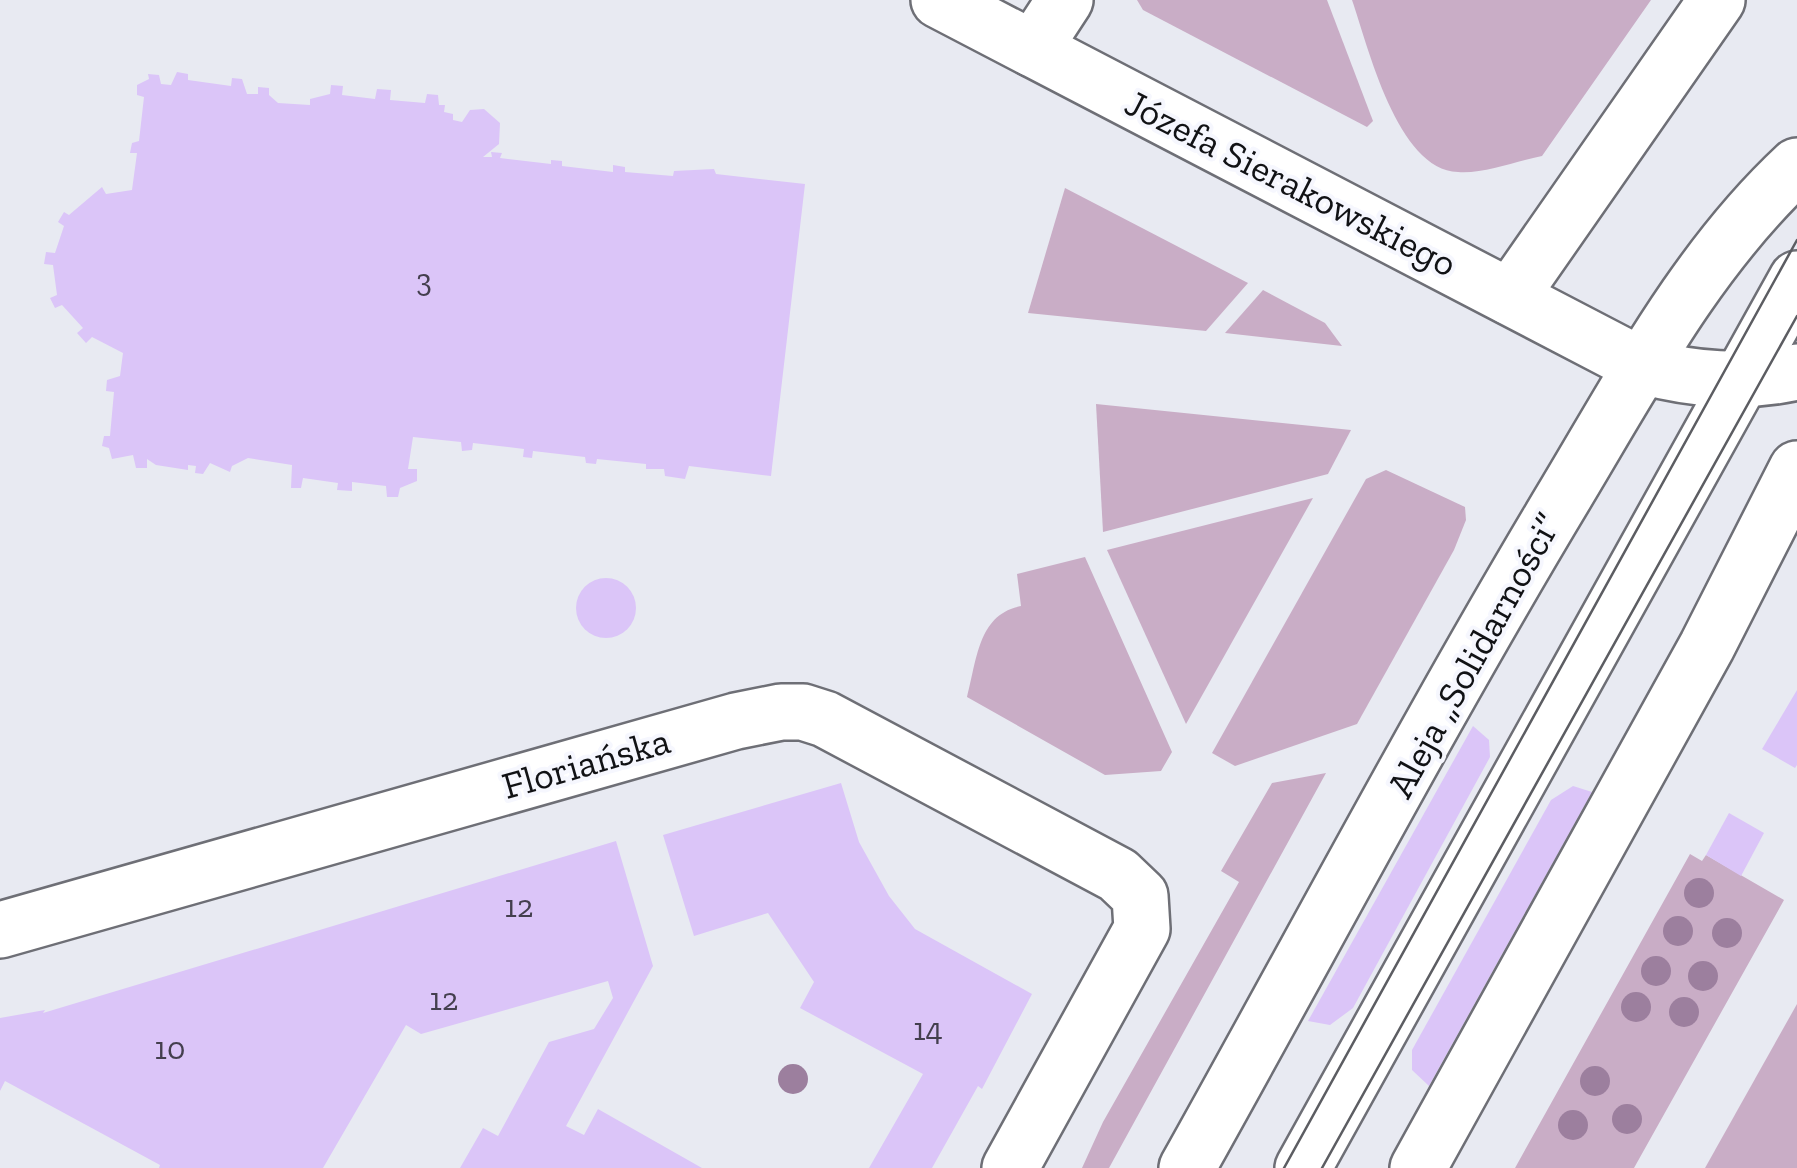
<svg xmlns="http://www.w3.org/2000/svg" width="1797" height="1168" font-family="'Zilla Slab',serif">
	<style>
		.green { fill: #c9adc6 }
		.building { fill: #dbc5f8 }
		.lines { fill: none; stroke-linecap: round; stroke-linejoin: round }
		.minor-casing { stroke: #6e6f76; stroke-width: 60 }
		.major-casing { stroke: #6e6f76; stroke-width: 60 }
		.minor { stroke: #fff; stroke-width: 55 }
		.major { stroke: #fff; stroke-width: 55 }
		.tram { stroke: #5c5d62; stroke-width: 2.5 }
		.tree { fill: #9c7f9e }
		.labels { text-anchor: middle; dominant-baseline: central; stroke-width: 8; stroke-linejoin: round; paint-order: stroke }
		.number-label { font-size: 32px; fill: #443f4e }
		.street-label { font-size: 38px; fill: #111215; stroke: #f6f7fe }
	</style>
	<rect width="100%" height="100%" fill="#e8eaf2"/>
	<g class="green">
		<path d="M1137,0H1327L1373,121L1367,127L1143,10Z"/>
		<path d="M1352,0H1651L1542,156C1516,161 1484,174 1458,172C1397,170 1368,46 1352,0Z"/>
		<path d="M1065,188L1248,283L1206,331L1028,313Z"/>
		<path d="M1263,290L1325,323L1342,346L1225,333Z"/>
		<path d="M1096,404L1351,430L1328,474L1103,532Z"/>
		<path d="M1386,470L1465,507L1466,520L1454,550L1357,724L1235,766L1212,753L1366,479Z"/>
		<path d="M1313,498L1186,724L1107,550Z"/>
		<path d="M1085,557L1172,752L1161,771L1105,775L967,697C977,660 978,614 1021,606L1017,574Z"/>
		<path d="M1326,773L1109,1168H1082L1103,1122L1239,882L1221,871L1272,783Z"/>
		<path d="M1690,854L1702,861L1706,855L1784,900L1634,1168H1515Z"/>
		<path d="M1797,1004V1168H1705Z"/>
	</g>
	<g class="building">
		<path d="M177,72L188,74V80L231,86L232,78L242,79L247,94H258V87L269,88V95L278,103L310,105V99L330,94L331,85L343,86L342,95L375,99L377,89L391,90L390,100L425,103L427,94L438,95L439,105H445L444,112L453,114V120L462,122L470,110L484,109L500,123L499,144L483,157H492L491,152L502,153L500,158L551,164V160L562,161V166L613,172V165L625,167V172L673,176L674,171L714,169L716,174L805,184L771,476L689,466L685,479L665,476L664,469H646V464L597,459L596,464L586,463L585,457L533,451L532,458L523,457L524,449L473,443L472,450L462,451L461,442L413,437L408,469H417V481L400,488L398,497H387L386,486L352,482V491L337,490L338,483L303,478L301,488H291L292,465L248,458L232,466L230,472L210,463L203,474L195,473L196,466L188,465V470L156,465L147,459V468H136L133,455L112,459L109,448L102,446L104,436H110L114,392L106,391L107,380L120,376L123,353L92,337L86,343L77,333L83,328L62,305L55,308L50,298L57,295L53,265L44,264L46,252L55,253L64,226L58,222L64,212L69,215L102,187L106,194L132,190L137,153H130L132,143L139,141L144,97L137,95V85L149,79L148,74L159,75L161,84L171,85Z"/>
		<circle cx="606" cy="608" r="30"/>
		<path d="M1797,690V765L1795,768L1762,749Z"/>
		<path d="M1473,726L1489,740L1490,757L1353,1008L1330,1025L1308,1021Z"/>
		<path d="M841,783L859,842L889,896L915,929L1032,994L982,1089L978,1086L932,1168H869L923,1074L800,1008L814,982L768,913L694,936L663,835Z"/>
		<path d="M1573,786L1592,792L1429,1086L1412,1070V1050L1551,800Z"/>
		<path d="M1729,813L1764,833L1741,876L1706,855Z"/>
		<path d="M616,841L653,966L566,1126L584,1135L598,1109L702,1168H460L483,1128L498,1136L549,1042L594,1029L613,998L608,981L421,1034L406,1025L323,1168H159L160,1165L5,1081L0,1091V1018L45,1010L43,1013Z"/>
	</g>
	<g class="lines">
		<defs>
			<g id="minor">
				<path d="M939,0L1642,366C1695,380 1743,384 1797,372"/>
				<path d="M1033,49L1065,0"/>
				<path d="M1510,297L1717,0"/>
				<path d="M0,930L736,721L781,712H803L825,719L1118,875L1140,896L1142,929L1010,1168"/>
				<path d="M1303,1168L1797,279"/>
			</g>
			<g id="major">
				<path d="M1187,1168C1313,943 1433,714 1566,493C1635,378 1698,258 1797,166"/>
				<path d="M1418,1168L1707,646L1797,469"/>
			</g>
		</defs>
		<use href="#minor" class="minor-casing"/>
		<use href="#major" class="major-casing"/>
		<use href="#minor" class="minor"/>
		<use href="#major" class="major"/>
		<g class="tram">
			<path d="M1284,1168L1797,240"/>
			<path d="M1322,1168L1797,316"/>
		</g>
	</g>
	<g class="tree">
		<circle cx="1699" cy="893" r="15"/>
		<circle cx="1678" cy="931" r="15"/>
		<circle cx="1727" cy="933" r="15"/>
		<circle cx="1656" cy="971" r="15"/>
		<circle cx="1703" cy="976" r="15"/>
		<circle cx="1636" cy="1007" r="15"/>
		<circle cx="1684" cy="1012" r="15"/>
		<circle cx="793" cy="1079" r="15"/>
		<circle cx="1595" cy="1081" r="15"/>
		<circle cx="1627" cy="1119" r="15"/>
		<circle cx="1573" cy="1125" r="15"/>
	</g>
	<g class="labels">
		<g class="number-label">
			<text x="424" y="280">3</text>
			<text x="519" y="906">12</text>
			<text x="444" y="999">12</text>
			<text x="928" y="1029">14</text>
			<text x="170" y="1048">10</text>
		</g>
		<g class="street-label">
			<text transform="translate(1291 183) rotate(27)">Józefa Sierakowskiego</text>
			<text transform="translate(1474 655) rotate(-61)">Aleja „Solidarności”</text>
			<text transform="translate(586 763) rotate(-16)">Floriańska</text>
		</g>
	</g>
</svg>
